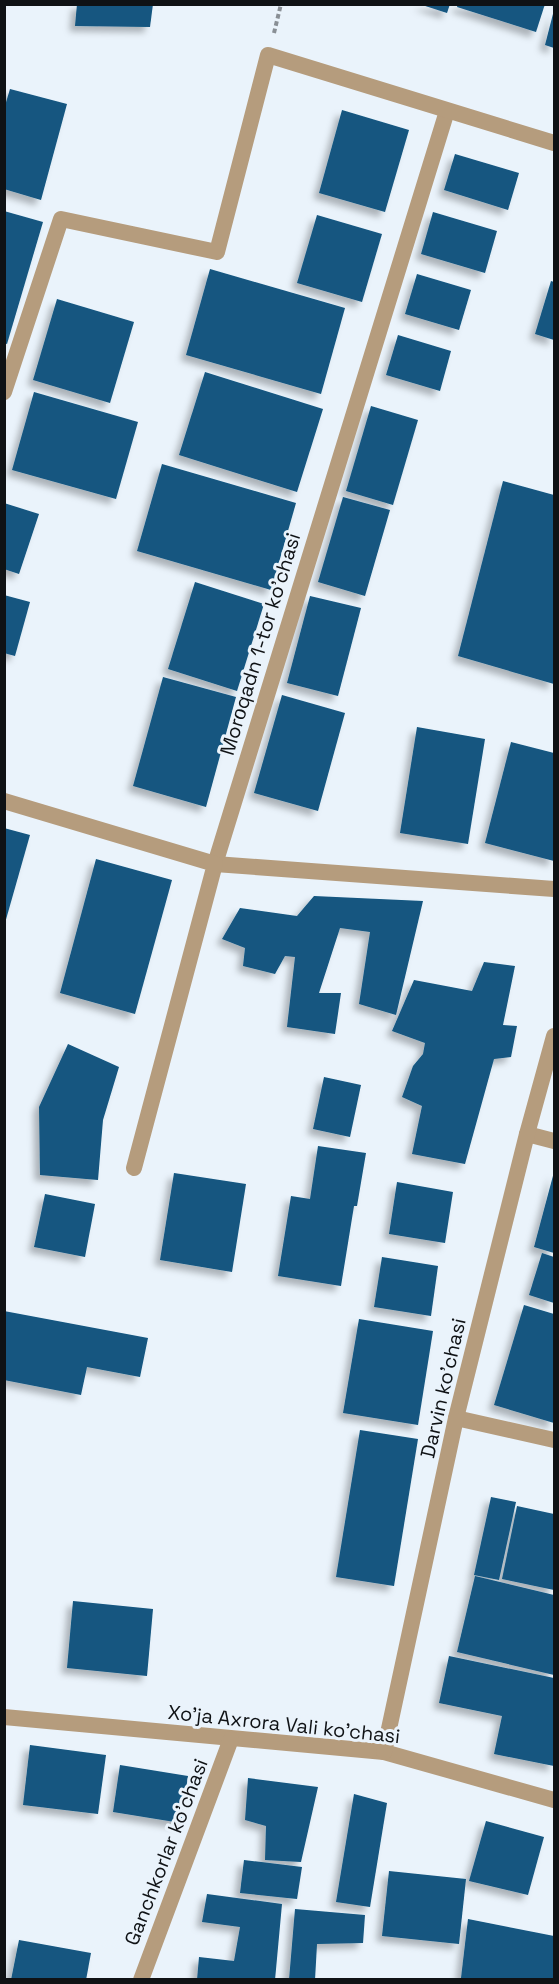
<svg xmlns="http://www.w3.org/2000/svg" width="559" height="1984" font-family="'Space Grotesk',sans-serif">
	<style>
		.building { fill: #135680; filter: url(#shadow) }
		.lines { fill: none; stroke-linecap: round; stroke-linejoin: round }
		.path { stroke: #898f95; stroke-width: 4; stroke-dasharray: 4.5 3; stroke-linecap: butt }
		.minor { stroke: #b59c7d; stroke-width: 16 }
		.tertiary { stroke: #b59c7d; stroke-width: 16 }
		.labels { text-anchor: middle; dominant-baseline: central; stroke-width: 6; stroke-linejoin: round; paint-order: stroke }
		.street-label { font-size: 20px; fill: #0f1215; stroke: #eaf3fb }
	</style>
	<defs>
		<filter id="shadow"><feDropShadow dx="-5.5" dy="5.5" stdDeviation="3" flood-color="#0004"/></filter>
	</defs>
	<rect width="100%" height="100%" fill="#eaf3fb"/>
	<g class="building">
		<path d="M77,4H153L150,27L75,26Z"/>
		<path d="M419,4H450L447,13Z"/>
		<path d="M458,4H545L536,32L457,7Z"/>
		<path d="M554,10V48L545,45Z"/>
		<path d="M10,89L67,104L41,200L4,189V109Z"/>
		<path d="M342,110L409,130L385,212L319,193Z"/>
		<path d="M455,154L519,173L508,210L444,190Z"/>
		<path d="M4,211L43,222L7,344L4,343Z"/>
		<path d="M433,212L497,231L485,273L421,254Z"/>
		<path d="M317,215L382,234L362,302L297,283Z"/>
		<path d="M210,269L345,308L321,394L186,355Z"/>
		<path d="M417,274L471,290L459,330L405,314Z"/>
		<path d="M551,281L554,282V340L535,334Z"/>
		<path d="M57,299L134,322L110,403L33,380Z"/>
		<path d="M398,335L451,351L440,391L386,375Z"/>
		<path d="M205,372L323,409L297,492L179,455Z"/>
		<path d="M34,392L138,422L116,499L12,470Z"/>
		<path d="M371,406L418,420L393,505L346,491Z"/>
		<path d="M162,464L296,503L271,590L137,551Z"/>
		<path d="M503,481L554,495V684L458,656Z"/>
		<path d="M343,497L390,510L365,596L318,582Z"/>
		<path d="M4,503L39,514L19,574L4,569Z"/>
		<path d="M195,582L264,604L237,691L168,669Z"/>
		<path d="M4,595L30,602L15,656L4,653Z"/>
		<path d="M310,596L361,608L338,696L287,683Z"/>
		<path d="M163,677L236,697L206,807L133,786Z"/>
		<path d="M282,695L345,713L318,811L254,793Z"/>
		<path d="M417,727L485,739L468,844L400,833Z"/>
		<path d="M511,742L554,753V861L485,843Z"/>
		<path d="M4,828L30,835L5,923H4Z"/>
		<path d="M96,859L172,880L135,1014L60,993Z"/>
		<path d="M314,896L423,901L396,1015L359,1004L370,932L340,928L319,993H341L335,1034L287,1027L295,957L285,956L275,974L243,966L245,948L222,939L240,908L297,916Z"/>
		<path d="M484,962L515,966L503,1025L517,1026L511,1057L494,1059L465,1164L412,1154L422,1106L402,1097L413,1066L423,1054L425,1043L392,1031L414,980L472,991Z"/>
		<path d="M68,1044L119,1067L103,1120L98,1180L40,1175L39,1107Z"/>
		<path d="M324,1077L361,1085L350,1137L313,1129Z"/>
		<path d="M318,1146L366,1153L357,1206H354L341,1286L278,1276L291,1196L310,1199Z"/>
		<path d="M554,1172V1253L534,1247Z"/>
		<path d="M174,1173L246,1184L232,1272L160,1260Z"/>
		<path d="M397,1182L453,1192L445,1243L389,1234Z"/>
		<path d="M45,1194L95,1204L85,1257L34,1247Z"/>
		<path d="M542,1253L554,1257V1303L529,1295Z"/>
		<path d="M382,1257L438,1266L431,1316L374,1307Z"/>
		<path d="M524,1305L554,1314V1423L494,1405Z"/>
		<path d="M4,1311L148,1338L140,1377L87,1367L81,1395L4,1380Z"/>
		<path d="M359,1319L433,1331L418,1425L343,1413Z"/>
		<path d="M360,1430L418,1439L394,1586L336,1577Z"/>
		<path d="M491,1497L516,1502L499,1580L474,1575Z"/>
		<path d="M517,1506L554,1514V1590L502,1579Z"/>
		<path d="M475,1576L554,1595V1675L457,1652Z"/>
		<path d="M73,1601L153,1609L147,1676L67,1668Z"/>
		<path d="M449,1656L554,1678V1766L494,1754L502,1716L439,1703Z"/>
		<path d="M30,1745L106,1755L98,1814L23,1805Z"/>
		<path d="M120,1765L188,1776L181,1823L113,1812Z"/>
		<path d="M248,1778L318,1787L301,1862L265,1860L266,1826L245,1820Z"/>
		<path d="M354,1794L387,1803L370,1907L336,1902Z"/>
		<path d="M486,1821L544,1837L528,1895L469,1881Z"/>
		<path d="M244,1860L302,1867L297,1899L240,1893Z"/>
		<path d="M389,1871L466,1879L459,1944L382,1936Z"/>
		<path d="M207,1894L282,1904L275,1980H197L199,1957L234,1961L240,1927L202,1922Z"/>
		<path d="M295,1909L365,1915L363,1943L317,1944L315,1980H289Z"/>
		<path d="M468,1919L554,1936V1980H469L461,1978Z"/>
		<path d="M19,1940L91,1953L86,1980H11Z"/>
	</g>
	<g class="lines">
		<path class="path" d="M274,33L281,4"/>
		<g class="minor">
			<path d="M447,111L215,864L554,889"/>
			<path d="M4,392L61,219L217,252L268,55L554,143"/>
			<path d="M4,801L215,864L134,1168"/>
			<path d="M527,1134L554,1141"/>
			<path d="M456,1418L554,1440"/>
		</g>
		<g class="tertiary">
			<path d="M4,1717L384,1752L554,1800"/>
			<path d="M384,1752L456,1418L527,1134L554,1036"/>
			<path d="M141,1980L231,1739"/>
		</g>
	</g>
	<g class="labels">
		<g class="street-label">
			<text transform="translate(260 644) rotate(-73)">Morоqadn 1-tor ko'chasi</text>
			<text transform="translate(443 1388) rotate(-77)">Darvin ko'chasi</text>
			<text transform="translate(284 1724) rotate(6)">Xo'ja Axrora Vali ko'chasi</text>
			<text transform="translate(166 1852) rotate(-69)">Ganchkorlar ko'chasi</text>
		</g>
	</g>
	<rect width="559" height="1984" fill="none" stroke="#0f1215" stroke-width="12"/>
</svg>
